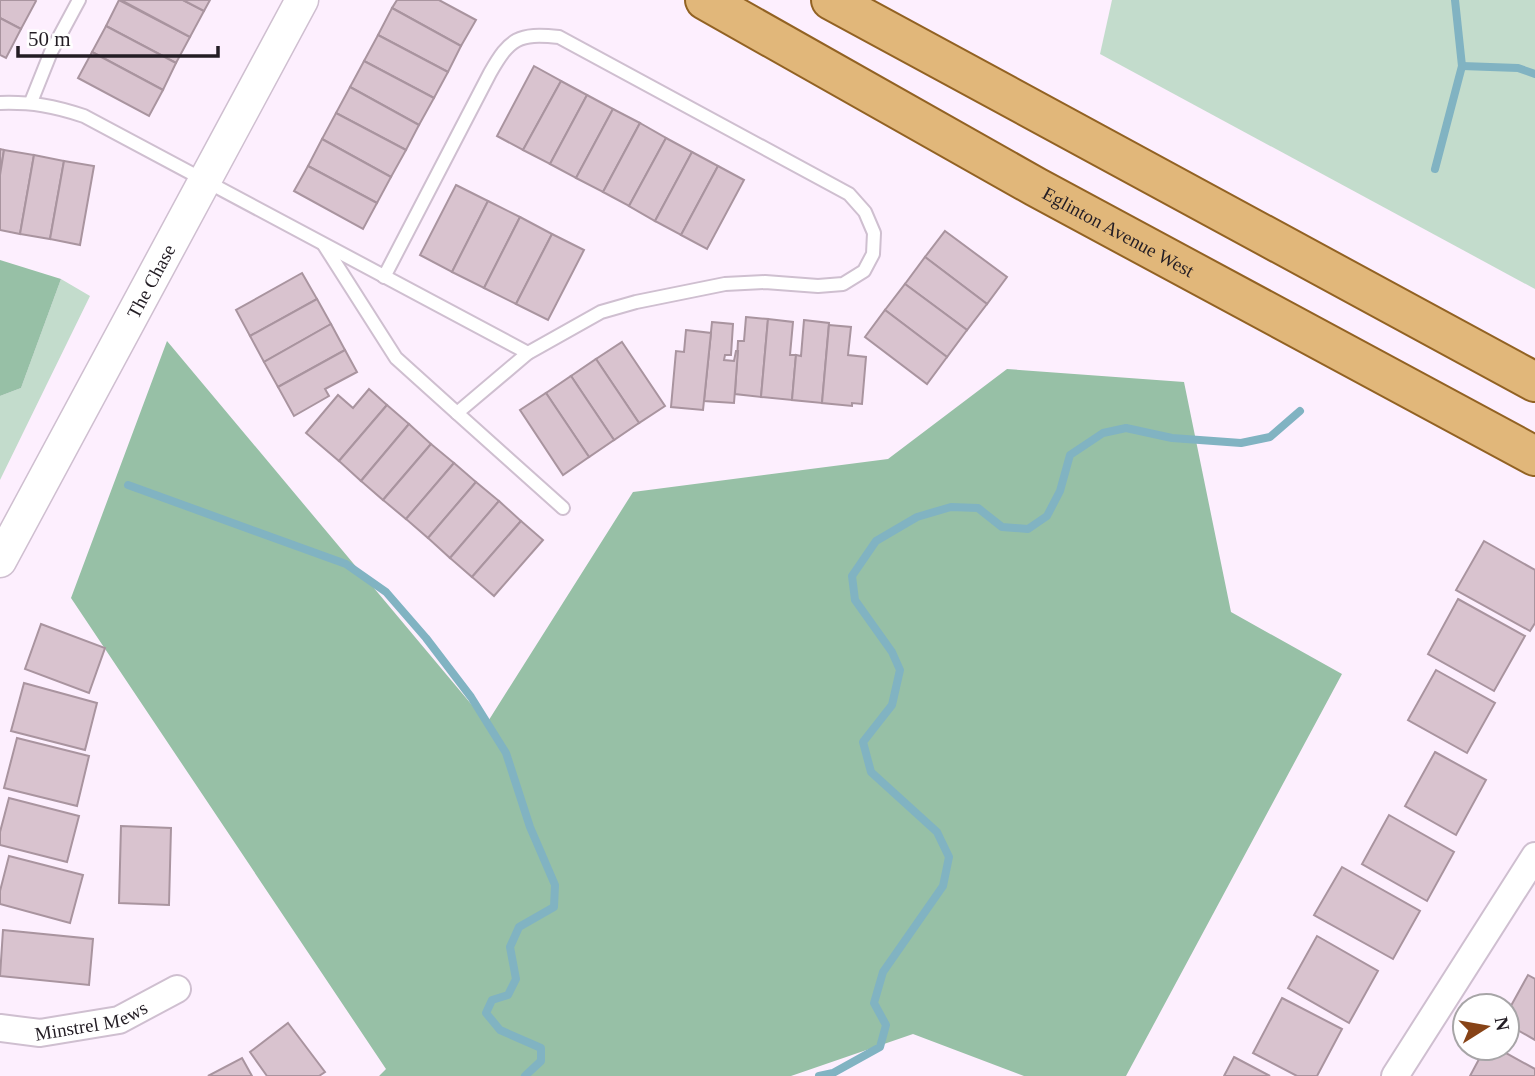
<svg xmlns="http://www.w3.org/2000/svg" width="1535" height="1076" viewBox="0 0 1535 1076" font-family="'Times New Roman',serif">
<rect width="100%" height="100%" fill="#fdeffe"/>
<g fill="#c3dccc">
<polygon points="1112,0 1535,0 1535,289 1100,54"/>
<polygon points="61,279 90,296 0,480 0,396 21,388"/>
</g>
<g fill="#97c0a6">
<polygon points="0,260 61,279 21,388 0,396"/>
<polygon points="167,341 487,723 633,492 888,459 1007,369 1184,382 1231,612 1342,674 1126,1076 1024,1076 913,1034 791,1076 379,1076 386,1069 71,598"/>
</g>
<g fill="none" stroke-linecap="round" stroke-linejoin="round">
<g stroke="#81b3c2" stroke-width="8">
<polyline points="1462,66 1518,68 1535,74"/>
<polyline points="1435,169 1462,66 1455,0"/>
<polyline points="128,485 346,564 386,592 426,638 471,697 506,753 530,827 555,885 554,907 519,927 510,947 516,979 508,995 492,1000 486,1013 500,1030 541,1048 541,1061 525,1076"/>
<polyline points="819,1076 833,1073 880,1047 886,1025 874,1003 883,972 943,886 949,857 937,832 871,772 863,742 892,705 900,670 892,652 855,600 852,576 876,541 917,517 951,507 978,508 1002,527 1028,529 1047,516 1060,491 1070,455 1103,433 1126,428 1172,438 1241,443 1270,437 1300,411"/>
</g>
</g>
<g fill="#d9c3cf" stroke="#a9949f" stroke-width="2">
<polygon points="0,0 35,0 36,1 21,29 0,18"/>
<polygon points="119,0 190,37 176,63 106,26"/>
<polygon points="121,0 183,0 204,11 190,37"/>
<polygon points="183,0 210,0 204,11"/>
<polygon points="397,0 439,0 476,20 461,46 392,8"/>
<polygon points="392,8 461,46 448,72 378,35"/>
<polygon points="0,18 21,29 6,58 0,55"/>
<polygon points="106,26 176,63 163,90 92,52"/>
<polygon points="378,35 448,72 434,98 364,61"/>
<polygon points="92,52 163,90 149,116 78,78"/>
<polygon points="364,61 434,98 419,125 350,87"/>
<polygon points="534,66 561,81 523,150 497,136"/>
<polygon points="561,81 587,95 550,164 523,150"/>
<polygon points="350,87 419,125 406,150 336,113"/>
<polygon points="587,95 613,109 576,178 550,164"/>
<polygon points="613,109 640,123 603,192 576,178"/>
<polygon points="336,113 406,150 391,177 322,139"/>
<polygon points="640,123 666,138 629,206 603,192"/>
<polygon points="666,138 692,152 655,221 629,206"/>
<polygon points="322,139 391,177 377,203 308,166"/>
<polygon points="0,149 4,150 0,175"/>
<polygon points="4,150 34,155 20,234 0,230 0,175"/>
<polygon points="692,152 718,166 681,235 655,221"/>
<polygon points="34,155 64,161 50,239 20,234"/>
<polygon points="64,161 94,166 80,245 50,239"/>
<polygon points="308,166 377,203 363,229 294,191"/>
<polygon points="718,166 744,180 707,249 681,235"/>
<polygon points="456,185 488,201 452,272 420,255"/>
<polygon points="488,201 520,217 484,288 452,272"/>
<polygon points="520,217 552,234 516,304 484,288"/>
<polygon points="945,231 1007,277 987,304 925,257"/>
<polygon points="552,234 584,250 548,320 516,304"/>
<polygon points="925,257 987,304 967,330 905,284"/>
<polygon points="302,273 317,299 250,336 236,310"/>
<polygon points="905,284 967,330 947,357 885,310"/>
<polygon points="317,299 331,324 264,362 250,336"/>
<polygon points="885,310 947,357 927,384 865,337"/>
<polygon points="746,317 768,319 761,397 735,394 738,341 744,341"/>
<polygon points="768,319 793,322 790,355 796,355 792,400 761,397"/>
<polygon points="804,320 829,323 822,403 792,400 796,355 801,356"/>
<polygon points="712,322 733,324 731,355 725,355 724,360 734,361 736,351 738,351 734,403 704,401"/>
<polygon points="331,324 345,350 278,387 264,362"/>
<polygon points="829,325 851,327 848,355 866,357 862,404 852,403 852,406 822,403"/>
<polygon points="686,330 711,333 703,410 671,407 676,351 684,352"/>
<polygon points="622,342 665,406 639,423 596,359"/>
<polygon points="345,350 357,372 325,389 329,396 294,416 278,387"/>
<polygon points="596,359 639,423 614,440 571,376"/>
<polygon points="571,376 614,440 589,457 546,393"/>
<polygon points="369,389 387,405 339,461 306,433 338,395 353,408"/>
<polygon points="546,393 589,457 563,475 520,410"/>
<polygon points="387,405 409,424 361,481 339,461"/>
<polygon points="409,424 431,444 383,500 361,481"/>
<polygon points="431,444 454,463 406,519 383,500"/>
<polygon points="454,463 476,482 428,538 406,519"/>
<polygon points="476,482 499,501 450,558 428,538"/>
<polygon points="499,501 521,521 472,577 450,558"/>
<polygon points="521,521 543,540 494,596 472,577"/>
<polygon points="1484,541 1535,570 1535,623 1530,631 1456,590"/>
<polygon points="1458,599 1525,636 1494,691 1428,654"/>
<polygon points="41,624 105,648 89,693 25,669"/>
<polygon points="1436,670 1495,703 1467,753 1408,720"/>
<polygon points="24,683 97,703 85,750 11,731"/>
<polygon points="17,738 89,756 77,806 4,788"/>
<polygon points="1435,752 1486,780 1456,835 1405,806"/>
<polygon points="9,798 79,816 67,862 0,845 0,832"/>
<polygon points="1389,815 1454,852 1427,901 1362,864"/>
<polygon points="121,826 171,828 169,905 119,903"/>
<polygon points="9,856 83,875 70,923 0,904 0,891"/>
<polygon points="1342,867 1420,911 1393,959 1314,915"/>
<polygon points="3,930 93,939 89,985 0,976"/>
<polygon points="1317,936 1378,971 1349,1023 1288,988"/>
<polygon points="1528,975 1535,979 1535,1040 1507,1024 1507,1013"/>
<polygon points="1282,998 1342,1029 1317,1076 1297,1076 1253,1053"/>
<polygon points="288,1023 325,1072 319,1076 267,1076 250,1052"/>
<polygon points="1485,1048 1497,1048 1535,1069 1535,1076 1470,1076"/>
<polygon points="1234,1057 1270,1076 1224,1076"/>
<polygon points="242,1058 252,1076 208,1076"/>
</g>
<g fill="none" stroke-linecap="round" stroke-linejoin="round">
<defs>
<g id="service">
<polyline points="31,102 51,52 79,0"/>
<path d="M0,103C32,102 54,106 84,116L528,353"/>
<polyline points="324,245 396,358 457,413"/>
<path d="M384,277L490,73C510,38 518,33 559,37L849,194L865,212L874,233L873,254L864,271L843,284L818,286L765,282L725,284L636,302L601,312L528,353L457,413L563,508"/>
</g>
<g id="minor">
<path id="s1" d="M0,1028L40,1033L119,1020L177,989"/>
<polyline points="1395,1076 1535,856"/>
</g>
<g id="tertiary">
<path id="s2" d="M0,561L302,0"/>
</g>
<g id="primary">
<path id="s3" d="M705,0L1036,187L1535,456"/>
<polyline points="831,0 1535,382"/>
</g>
</defs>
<use href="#service" stroke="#cfbfd0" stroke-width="16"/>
<use href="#minor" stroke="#cfbfd0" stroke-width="30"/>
<use href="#tertiary" stroke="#cfbfd0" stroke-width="35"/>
<use href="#primary" stroke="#926223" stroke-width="42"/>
<use href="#service" stroke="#fff" stroke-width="12"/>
<use href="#minor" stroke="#fff" stroke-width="26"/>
<use href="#tertiary" stroke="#fff" stroke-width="32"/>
<use href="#primary" stroke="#e1b77a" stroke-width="38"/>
</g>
<g text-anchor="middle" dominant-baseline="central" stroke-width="5" stroke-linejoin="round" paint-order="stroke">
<g font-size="19" fill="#231d24" stroke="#fff">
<text stroke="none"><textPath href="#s3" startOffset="474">Eglinton Avenue West</textPath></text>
<text stroke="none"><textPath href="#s2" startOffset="318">The Chase</textPath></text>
<text stroke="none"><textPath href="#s1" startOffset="93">Minstrel Mews</textPath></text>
</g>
</g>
<g transform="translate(1486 1027) rotate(79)"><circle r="33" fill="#ffffff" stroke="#a7a5a7" stroke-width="2"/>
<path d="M0-5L12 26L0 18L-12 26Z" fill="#874317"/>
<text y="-10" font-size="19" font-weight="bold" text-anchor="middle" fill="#231d24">N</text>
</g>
<path d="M18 46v10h200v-10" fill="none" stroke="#231d24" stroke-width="3.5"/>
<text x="28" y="46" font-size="21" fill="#231d24" stroke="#ffffff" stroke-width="5" paint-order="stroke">50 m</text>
</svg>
